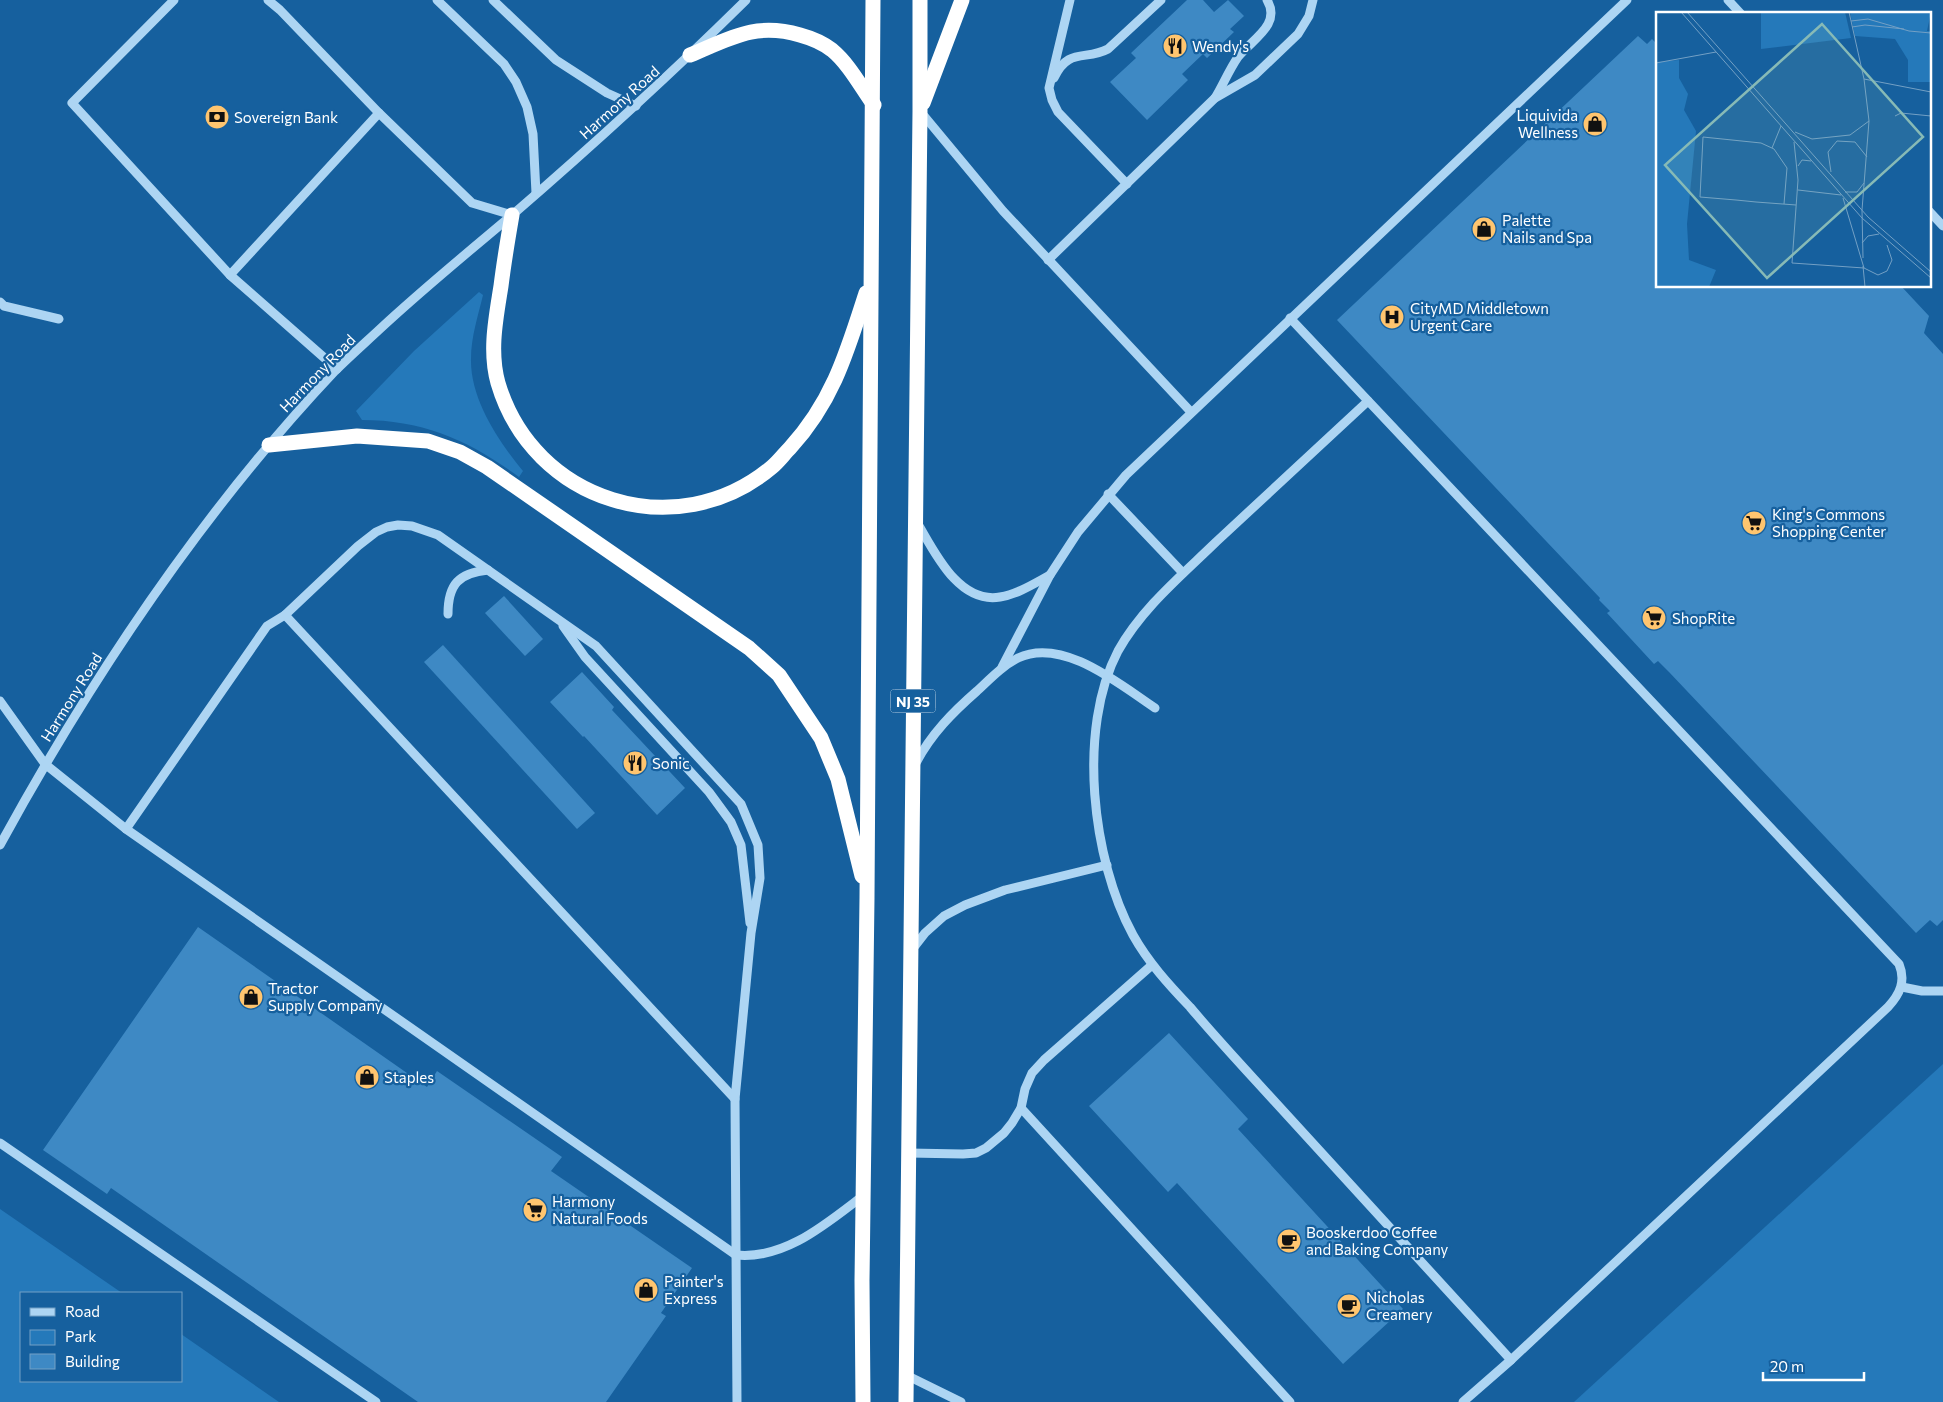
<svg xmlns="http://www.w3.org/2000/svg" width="1943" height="1402" viewBox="0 0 1943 1402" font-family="Commissioner,sans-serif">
<rect width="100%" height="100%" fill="#16609e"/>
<g fill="#2579ba">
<path d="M479,292L483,295C478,316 471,337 471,359C470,399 499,442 523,471L519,477C470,441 424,420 362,420L356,411L414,351Z"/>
<polygon points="1943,1064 1943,1402 1574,1402"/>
<polygon points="0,1209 122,1293 21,1293 21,1381 181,1381 181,1334 279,1402 0,1402"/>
</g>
<g fill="#3e89c4">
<polygon points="1187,0 1203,0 1214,12 1228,0 1244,16 1230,29 1234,32 1207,58 1203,54 1182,74 1188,80 1147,120 1110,82 1136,58 1131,53"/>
<polygon points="1638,36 1647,44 1652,39 1657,44 1657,286 1901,286 1929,316 1924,333 1943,354 1943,920 1937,926 1930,920 1916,933 1669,672 1658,661 1654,664 1607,613 1610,611 1599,600 1600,598 1337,320"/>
<polygon points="504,596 543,639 525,656 485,613"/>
<polygon points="443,645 595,813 577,829 424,662"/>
<polygon points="582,672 614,707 612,710 685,788 657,815 584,736 583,737 550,702"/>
<polygon points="198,927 427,1087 437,1071 562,1157 551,1171 692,1268 661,1313 666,1316 606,1402 418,1402 111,1188 107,1194 43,1150"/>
<polygon points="1169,1033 1248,1119 1238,1129 1403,1309 1343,1364 1177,1183 1168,1192 1089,1106"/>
</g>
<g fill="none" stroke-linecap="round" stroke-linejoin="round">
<g stroke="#add5f3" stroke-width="9">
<polyline points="174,0 72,103 230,275 337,369"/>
<polyline points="268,0 280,10 379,113 472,203 512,215"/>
<polyline points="437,0 504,64 516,82 527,107 533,134 536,193"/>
<polyline points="493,0 556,60 607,93 636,106"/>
<polyline points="1070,0 1049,88 1052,100 1058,112 1127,184"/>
<polyline points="1728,0 1741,14"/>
<path d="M1054,78C1068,47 1086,61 1108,49L1161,0"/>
<path d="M1215,98C1223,85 1229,70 1238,57C1251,40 1282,25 1267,0"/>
<polyline points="920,111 1003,211 1191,412"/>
<polyline points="1929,211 1943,226"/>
<polyline points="1048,260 1215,98 1255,75 1298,34 1309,16 1313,0"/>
<polyline points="230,275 379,113"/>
<polyline points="0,302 4,306 59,319"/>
<path d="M1290,318L1899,964C1906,981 1900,994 1888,1007L1511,1360L1463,1402"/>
<path d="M1368,401C1317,448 1266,495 1216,542C1181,576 1142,608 1118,651C1077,729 1092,860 1133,935C1148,962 1169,985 1190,1007C1211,1032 1233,1056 1255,1080C1340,1174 1426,1267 1511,1360"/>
<polyline points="1108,494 1183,573"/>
<path d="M918,524C935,553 959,604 1000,597C1018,594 1035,583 1050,575"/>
<path d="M448,614C448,584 459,573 488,570"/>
<polyline points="285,615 735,1099"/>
<polyline points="563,626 585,657 709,792 731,822 741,845 750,923"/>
<polyline points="1002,667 1050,575 1078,532 1126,475 1627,0"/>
<path d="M0,701L45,764L126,829L736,1255C785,1260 827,1223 864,1195"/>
<path d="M916,763C931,734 953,712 977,691C990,679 1002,666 1018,658C1063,637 1119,684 1155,708"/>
<polyline points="126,829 267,626 285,615 358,546 376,532 387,527 398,525 412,526 438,535 596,646 741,804 758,845 760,878 751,933 735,1099 737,1402"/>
<path d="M0,845C93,675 202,512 335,371C350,356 366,342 381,328C423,289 467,253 511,216C592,146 670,75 746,0"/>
<polyline points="911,951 925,933 944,916 965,905 1005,890 1107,865"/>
<polyline points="1902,987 1922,991 1943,991"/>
<polyline points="1021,1108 1290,1402"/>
<polyline points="0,1143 376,1402"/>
<polyline points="909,1153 963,1154 976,1153 986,1148 1004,1133 1012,1123 1021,1108 1025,1089 1032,1073 1044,1060 1152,965"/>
<polyline points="906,1375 961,1402"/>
</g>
<g stroke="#fff" stroke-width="15">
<path d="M690,55C731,38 755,22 800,35C811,38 823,43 832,50C849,64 861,87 874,105"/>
<polyline points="923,103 962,0"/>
<path d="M512,215C508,238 504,262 501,286C496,318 489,351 498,383C533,502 677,547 772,467C779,461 784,454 790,448C833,401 847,352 866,293"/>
<polyline points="269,445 357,436 428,441 460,452 487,467 749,648 779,675 821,738 838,779 862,876"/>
<polyline points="863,1402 862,1281 867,898 873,0"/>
<polyline points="906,1402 920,111 920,0"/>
</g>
</g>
<defs>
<symbol id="restaurant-disc" viewBox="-11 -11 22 22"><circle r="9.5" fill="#ffc56f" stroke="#16609e"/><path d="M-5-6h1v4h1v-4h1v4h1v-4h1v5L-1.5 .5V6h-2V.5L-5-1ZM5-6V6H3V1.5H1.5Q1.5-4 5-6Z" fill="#111"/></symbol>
<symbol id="bank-disc" viewBox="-11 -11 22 22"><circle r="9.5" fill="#ffc56f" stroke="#16609e"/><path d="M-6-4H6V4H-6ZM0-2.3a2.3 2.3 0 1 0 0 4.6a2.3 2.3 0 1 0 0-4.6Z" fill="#111"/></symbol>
<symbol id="shop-disc" viewBox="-11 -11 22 22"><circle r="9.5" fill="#ffc56f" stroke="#16609e"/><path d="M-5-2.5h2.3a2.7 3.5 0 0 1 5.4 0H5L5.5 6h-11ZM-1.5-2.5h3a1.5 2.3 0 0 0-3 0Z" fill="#111"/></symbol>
<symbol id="hospital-disc" viewBox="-11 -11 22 22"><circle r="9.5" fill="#ffc56f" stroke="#16609e"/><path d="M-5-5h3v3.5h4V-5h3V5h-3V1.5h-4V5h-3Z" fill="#111"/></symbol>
<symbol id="supermarket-disc" viewBox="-11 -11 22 22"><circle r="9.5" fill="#ffc56f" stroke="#16609e"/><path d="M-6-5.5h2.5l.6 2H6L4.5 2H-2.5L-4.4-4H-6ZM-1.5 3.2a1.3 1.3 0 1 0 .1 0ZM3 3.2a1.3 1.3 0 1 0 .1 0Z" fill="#111"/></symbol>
<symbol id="cafe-disc" viewBox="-11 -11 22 22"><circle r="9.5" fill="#ffc56f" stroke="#16609e"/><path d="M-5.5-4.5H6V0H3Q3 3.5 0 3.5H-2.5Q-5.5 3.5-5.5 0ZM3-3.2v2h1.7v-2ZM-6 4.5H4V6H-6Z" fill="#111"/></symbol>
</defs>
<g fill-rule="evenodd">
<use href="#restaurant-disc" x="1161" y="32" width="28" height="28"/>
<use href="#bank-disc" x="203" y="103" width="28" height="28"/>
<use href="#shop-disc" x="1581" y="110" width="28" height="28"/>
<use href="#shop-disc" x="1470" y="215" width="28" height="28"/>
<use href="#hospital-disc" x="1378" y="303" width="28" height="28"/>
<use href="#supermarket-disc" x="1740" y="509" width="28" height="28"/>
<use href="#supermarket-disc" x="1640" y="604" width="28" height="28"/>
<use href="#restaurant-disc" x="621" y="749" width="28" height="28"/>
<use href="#shop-disc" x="237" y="983" width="28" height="28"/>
<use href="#shop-disc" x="353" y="1063" width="28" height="28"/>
<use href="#supermarket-disc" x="521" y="1196" width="28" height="28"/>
<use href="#cafe-disc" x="1275" y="1227" width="28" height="28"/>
<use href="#shop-disc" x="632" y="1276" width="28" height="28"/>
<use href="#cafe-disc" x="1335" y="1292" width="28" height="28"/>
</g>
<g text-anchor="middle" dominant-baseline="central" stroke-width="4.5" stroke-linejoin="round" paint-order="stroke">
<rect fill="#16609e" stroke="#b9cfe2" stroke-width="1" x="890.5" y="689.5" width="45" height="23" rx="4"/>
<g font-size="14" font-weight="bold" fill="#fff">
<text x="913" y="701">NJ 35</text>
</g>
<g font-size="15" fill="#fff" stroke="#16609e" text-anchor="start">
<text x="1192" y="46">Wendy's</text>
<text x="1578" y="115" text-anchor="end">Liquivida<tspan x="1578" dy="17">Wellness</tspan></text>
<text x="234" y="117">Sovereign Bank</text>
<text x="1502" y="220">Palette<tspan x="1502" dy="17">Nails and Spa</tspan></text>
<text x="1410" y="308">CityMD Middletown<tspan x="1410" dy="17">Urgent Care</tspan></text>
<text x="1772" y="514">King's Commons<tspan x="1772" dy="17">Shopping Center</tspan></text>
<text x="1672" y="618">ShopRite</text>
<text x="652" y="763">Sonic</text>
<text x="268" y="988">Tractor<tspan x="268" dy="17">Supply Company</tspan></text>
<text x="384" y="1077">Staples</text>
<text x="552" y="1201">Harmony<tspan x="552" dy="17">Natural Foods</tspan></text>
<text x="1306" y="1232">Booskerdoo Coffee<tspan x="1306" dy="17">and Baking Company</tspan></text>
<text x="664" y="1281">Painter's<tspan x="664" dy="17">Express</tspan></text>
<text x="1366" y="1297">Nicholas<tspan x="1366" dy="17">Creamery</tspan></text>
</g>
<g font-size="15" fill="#fff" stroke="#16609e">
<text transform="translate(619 102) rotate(-42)">Harmony Road</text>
<text transform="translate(317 373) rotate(-46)">Harmony Road</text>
<text transform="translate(71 697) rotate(-58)">Harmony Road</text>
</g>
</g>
<g transform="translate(1656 12)">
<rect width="275" height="275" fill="#16609e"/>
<path d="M105,0H189L195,26L105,37ZM194,0H275L271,19H275V70H252V48L239,27L199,24ZM23,48V66L32,82L28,98L40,119L31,212L33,248L60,258L53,275H0V50Z" fill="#2579ba"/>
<path fill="none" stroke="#73a0c5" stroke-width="1" d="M25,0L206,206L275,266M31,0L212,205L275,260M193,0L208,67L213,109L206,198L207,246M195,9L212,7L253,19L275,21M196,15L209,13L248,17M0,51L60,40M208,67L275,80M239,104L245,101L275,104M139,120L156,127L194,123L213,109M138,130L142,168L136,251L208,256M116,136L125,114M142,154L146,148L155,149M175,160L172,140L181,129L199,130L211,145M142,178L185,183M189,180H201L208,171M187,186L208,256L222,263L231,259L236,248L231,233M128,192L131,156L118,137L105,131L47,125L44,185L80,188L100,190L140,193M206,231L212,224L223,222M207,254L209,275"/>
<path fill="#87bab6" fill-opacity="0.15" stroke="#87bab6" stroke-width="2.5" d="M166,12L267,125L111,266L9,153Z"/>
<rect width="275" height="275" fill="none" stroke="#fff" stroke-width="2.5"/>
</g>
<rect x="20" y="1292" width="162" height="90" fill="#16609e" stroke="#73a0c5"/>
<rect x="30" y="1308" width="25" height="8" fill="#add5f3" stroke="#73a0c5"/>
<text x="65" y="1317" font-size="15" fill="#ffffff">Road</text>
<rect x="30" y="1330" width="25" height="15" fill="#2579ba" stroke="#73a0c5"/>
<text x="65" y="1342" font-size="15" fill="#ffffff">Park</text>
<rect x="30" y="1354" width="25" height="15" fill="#3e89c4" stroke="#73a0c5"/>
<text x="65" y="1367" font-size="15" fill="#ffffff">Building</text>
<path d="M1763 1372v8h101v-8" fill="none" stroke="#ffffff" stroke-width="2.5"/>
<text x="1770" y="1372" font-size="15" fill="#ffffff" stroke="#16609e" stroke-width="4" paint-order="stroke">20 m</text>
</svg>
